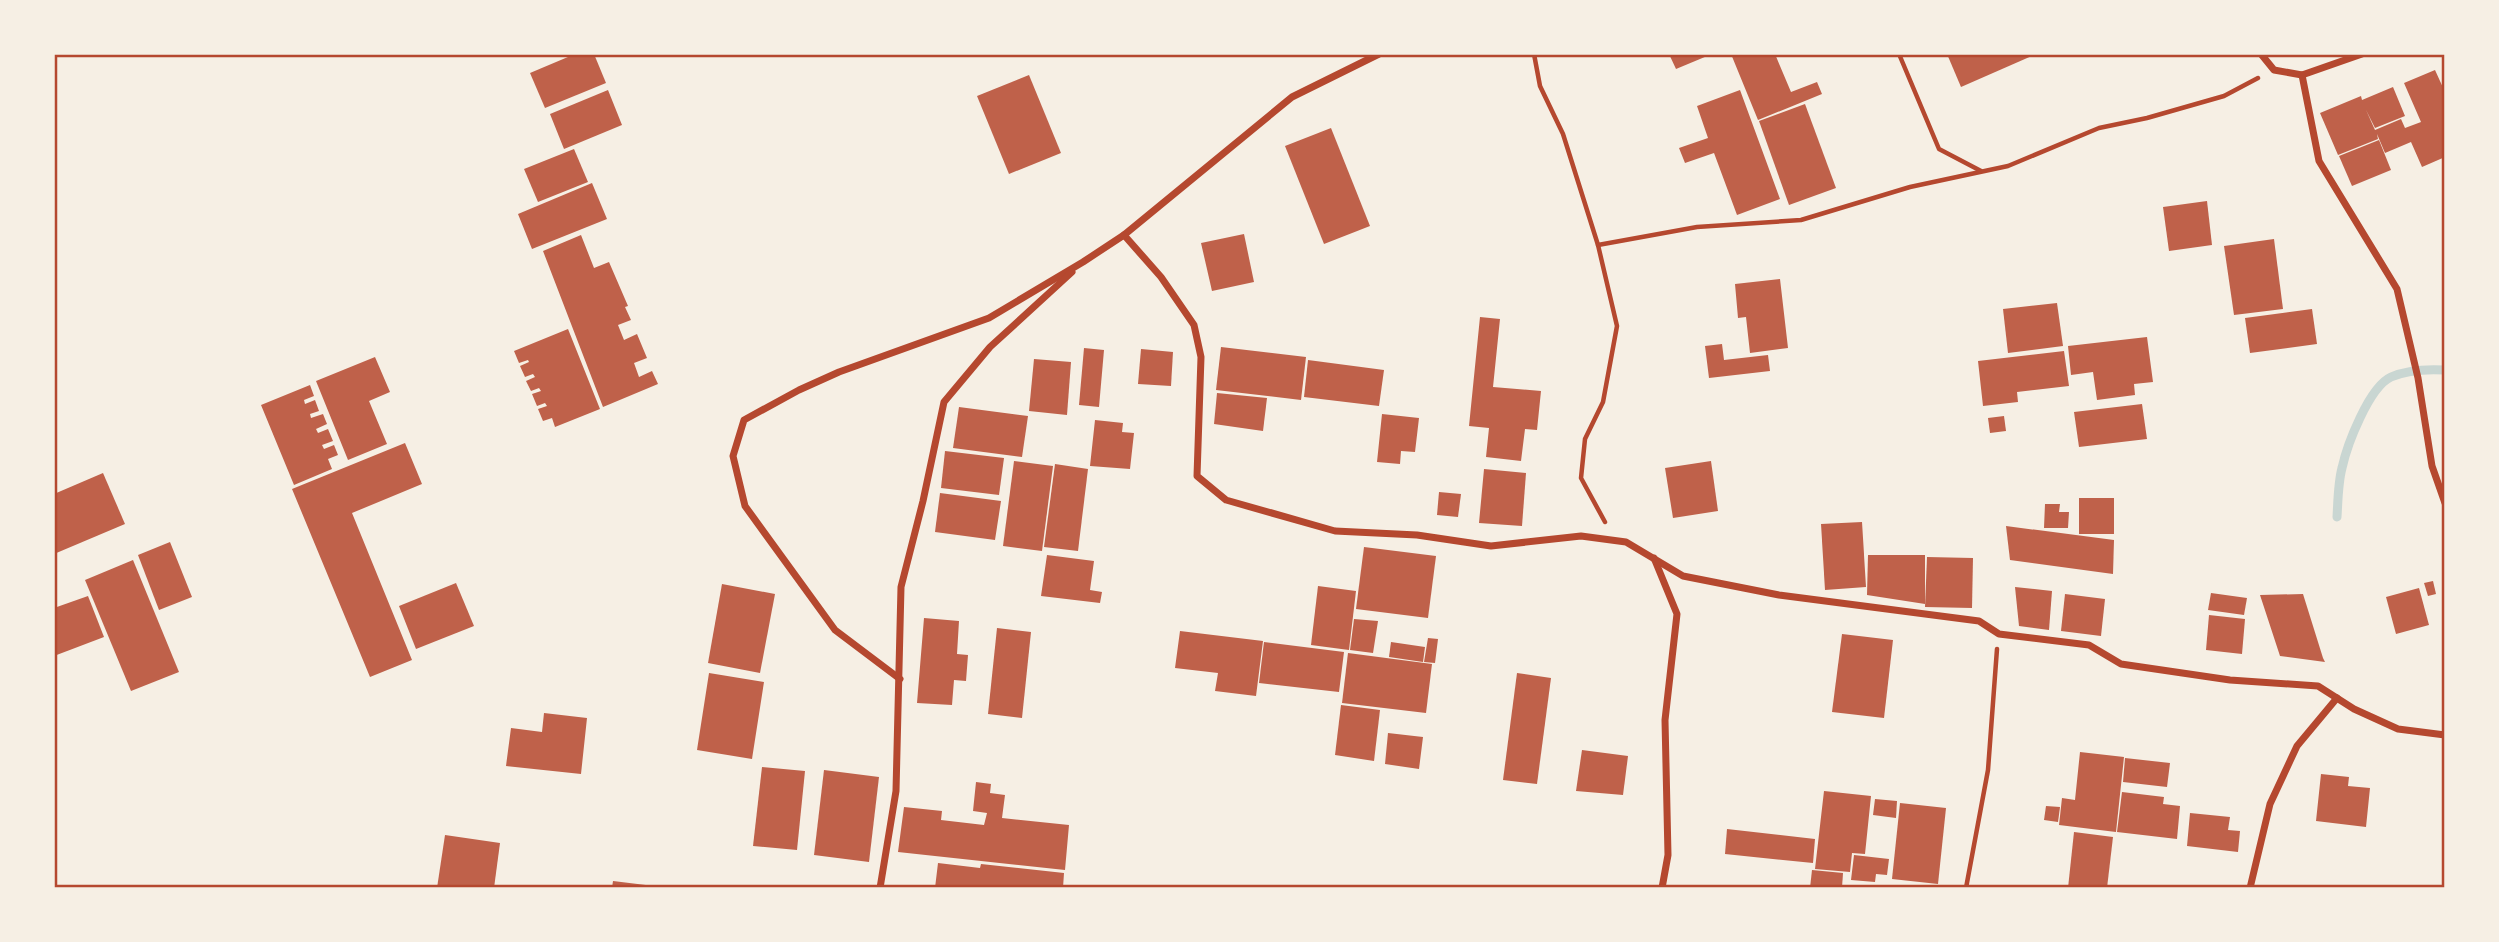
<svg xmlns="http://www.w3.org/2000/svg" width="2499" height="942" viewBox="0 0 2499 942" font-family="'IBM Plex Sans',sans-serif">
<rect width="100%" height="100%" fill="#f6efe4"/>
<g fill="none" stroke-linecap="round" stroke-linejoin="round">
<path stroke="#c9d6d2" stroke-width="9" d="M2337,517C2338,501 2338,483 2342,468C2347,445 2369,387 2391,377C2407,370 2427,369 2445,370"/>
</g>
<g fill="#bf614a">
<polygon points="575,54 594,54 606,83 545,108 530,73"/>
<polygon points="1669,54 1712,54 1676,69"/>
<polygon points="1731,54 1775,54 1791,92 1817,82 1822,94 1758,120"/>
<polygon points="1947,54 2036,54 1961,87"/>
<polygon points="2435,70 2445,92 2445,157 2422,167 2411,142 2385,153 2377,134 2378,139 2338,155 2320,113 2361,96 2362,100 2393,87 2405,116 2375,128 2366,110 2375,130 2401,119 2405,128 2421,122 2404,83"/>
<polygon points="1029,75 1061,153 1009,174 977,96"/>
<polygon points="608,90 622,125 564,149 550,114"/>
<polygon points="1740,90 1780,199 1737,215 1714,153 1685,163 1679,148 1708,138 1697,106"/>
<polygon points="1805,104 1836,188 1789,205 1759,121"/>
<polygon points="1331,128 1370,226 1324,244 1285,146"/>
<polygon points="2379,140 2391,170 2352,186 2339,156"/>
<polygon points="574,149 588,182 538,202 524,169"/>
<polygon points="592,183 607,219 532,249 518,214"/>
<polygon points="2207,201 2212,245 2169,251 2163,207"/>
<polygon points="1244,234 1254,282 1212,291 1201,243"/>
<polygon points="581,235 594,268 609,262 628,306 625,307 631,320 618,325 624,340 637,334 647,358 634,363 639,377 652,371 658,384 603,407 543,251"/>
<polygon points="2274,239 2283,309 2234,315 2224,246"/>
<polygon points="1780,279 1788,348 1750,353 1746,317 1738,318 1735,284"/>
<polygon points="2057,303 2063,346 2008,353 2003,309"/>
<polygon points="2312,309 2317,344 2250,353 2245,318"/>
<polygon points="1480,317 1500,319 1493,387 1541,391 1537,430 1525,429 1521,461 1486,457 1489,428 1469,426"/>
<polygon points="568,329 600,409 555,427 552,418 543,421 538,409 547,406 545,403 537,406 532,394 541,391 539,388 531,391 526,381 535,377 533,374 525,377 520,366 529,362 528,360 519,363 514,351"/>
<polygon points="2147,337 2153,382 2134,384 2135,395 2097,400 2093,372 2071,375 2068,346"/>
<polygon points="1722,344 1724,360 1768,355 1770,371 1709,378 1705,346"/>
<polygon points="1221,347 1306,357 1301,400 1216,390"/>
<polygon points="1084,348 1104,350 1099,407 1079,405"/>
<polygon points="1141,349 1173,352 1171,386 1138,384"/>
<polygon points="2064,351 2069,386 2017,392 2018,402 1983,406 1978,361"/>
<polygon points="375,357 390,392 369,401 387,444 348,460 316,381"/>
<polygon points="1034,359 1071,362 1067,415 1029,411"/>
<polygon points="1308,360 1384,370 1379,406 1304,397"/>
<polygon points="310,385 314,396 304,400 305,404 315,400 319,411 310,414 311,418 323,414 327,424 316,429 318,433 328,429 333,441 322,445 324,449 334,445 338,455 328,459 332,469 294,485 261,405"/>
<polygon points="1217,393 1267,398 1263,431 1214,424"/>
<polygon points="2142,404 2147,439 2079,447 2074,412"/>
<polygon points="959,407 1028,416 1022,457 953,448"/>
<polygon points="1382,414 1419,418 1415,452 1401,451 1400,464 1377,462"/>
<polygon points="2004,416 2006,431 1990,433 1988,418"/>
<polygon points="1095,420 1123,423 1122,432 1134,433 1130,469 1090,466"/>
<polygon points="405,443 422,484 352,513 412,660 370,677 292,489"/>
<polygon points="945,451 1004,458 999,495 941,488"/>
<polygon points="1014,461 1053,466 1042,551 1003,546"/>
<polygon points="1711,461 1718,511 1673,518 1665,468"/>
<polygon points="1055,464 1088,469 1078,551 1044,547"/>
<polygon points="1484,469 1526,473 1522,526 1479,523"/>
<polygon points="103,473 125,524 54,554 54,494"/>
<polygon points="1439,492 1461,494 1458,517 1437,515"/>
<polygon points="940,493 1001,501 995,540 935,532"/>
<rect x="2079" y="498" width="35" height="36"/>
<polygon points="2045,504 2060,504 2059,512 2069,512 2068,528 2044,528"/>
<polygon points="1862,522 1866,587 1825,590 1821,524"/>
<polygon points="2006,526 2114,540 2113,574 2010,560"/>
<polygon points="170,542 192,597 159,610 138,555"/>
<polygon points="1364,547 1436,556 1428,618 1356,609"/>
<polygon points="1047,555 1094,561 1090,590 1102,592 1100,603 1041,596"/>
<polygon points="1868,555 1925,555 1925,604 1867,595"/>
<polygon points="1927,557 1973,558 1972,608 1925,607"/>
<polygon points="133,560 179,672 131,691 85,580"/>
<polygon points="2433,581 2436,594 2428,596 2424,583"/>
<polygon points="456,583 474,626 416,649 399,606"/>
<polygon points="722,584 775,594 760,673 708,663"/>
<polygon points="1318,586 1356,591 1349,650 1311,645"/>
<polygon points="2015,587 2052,591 2049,630 2019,626"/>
<polygon points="2419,588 2429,625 2396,634 2386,597"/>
<polygon points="2211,593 2247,598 2244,615 2208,610"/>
<polygon points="2065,594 2105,599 2101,636 2061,631"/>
<polygon points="2303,594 2323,658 2325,662 2280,656 2260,595"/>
<polygon points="88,596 104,637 54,656 54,608"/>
<polygon points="2209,615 2245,619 2242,654 2206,650"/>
<polygon points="924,618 959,621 957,654 968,655 966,681 954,680 952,705 917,703"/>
<polygon points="1354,619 1378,621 1373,653 1350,650"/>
<polygon points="997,628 1031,632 1022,718 988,714"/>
<polygon points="1180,631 1263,641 1256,696 1215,691 1218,673 1175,668"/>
<polygon points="1842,634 1893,640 1884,718 1832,712"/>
<polygon points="1428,638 1438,639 1435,663 1424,662"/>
<polygon points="1264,642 1344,652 1339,692 1259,683"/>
<polygon points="1391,642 1425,647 1423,662 1389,657"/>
<polygon points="1348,653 1432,664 1426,713 1342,703"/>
<polygon points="709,673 764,682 752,759 697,750"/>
<polygon points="1517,673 1551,678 1537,784 1503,780"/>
<polygon points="1341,705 1380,710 1374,761 1335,755"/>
<polygon points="544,713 587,718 581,774 506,766 511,728 542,732"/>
<polygon points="1388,733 1423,737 1419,769 1385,764"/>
<polygon points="1582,750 1628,756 1623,795 1576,791"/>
<polygon points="2080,752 2124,757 2116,832 2059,825 2062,798 2075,800"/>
<polygon points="2125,758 2170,763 2167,787 2123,782"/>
<polygon points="762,767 805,771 797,850 753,846"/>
<polygon points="824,770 879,777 869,862 814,855"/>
<polygon points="2321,774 2349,777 2348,786 2370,788 2366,827 2316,821"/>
<polygon points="976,782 991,784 990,793 1005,795 1002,818 1069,825 1065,870 898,852 904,807 942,811 941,820 984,825 987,813 973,811"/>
<polygon points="1824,791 1871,796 1865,854 1852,853 1850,872 1815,869"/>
<polygon points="2122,792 2164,797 2163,804 2180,806 2177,839 2117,832"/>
<polygon points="1875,799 1897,801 1896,818 1873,815"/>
<polygon points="1900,803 1946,808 1938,884 1892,879"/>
<polygon points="2046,806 2060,807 2058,822 2044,820"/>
<polygon points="2190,813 2230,817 2228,830 2240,831 2238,852 2187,846"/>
<polygon points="1727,829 1815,839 1813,863 1725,854"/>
<polygon points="2074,832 2113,837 2107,888 2068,888"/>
<polygon points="445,835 500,843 494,888 437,888"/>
<polygon points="1854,855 1889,859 1887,875 1876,874 1875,882 1851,880"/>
<polygon points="938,863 980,868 981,864 1064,873 1063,888 935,888"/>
<polygon points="1812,870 1843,873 1842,888 1810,888"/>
<polygon points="613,881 654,886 654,888 612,888"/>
</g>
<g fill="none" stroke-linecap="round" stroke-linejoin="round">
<g stroke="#b5482f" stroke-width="4.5">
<polyline points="1534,54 1540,86 1563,134 1598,245 1617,326 1603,402 1585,439 1581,478 1605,522"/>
<polyline points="1899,54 1939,149 1981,171"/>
<polyline points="1598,245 1697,227 1801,220 1910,187 2008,166 2099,128 2147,118 2224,96 2258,78"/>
<polyline points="1966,888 1988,770 1997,649"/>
</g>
<g stroke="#b5482f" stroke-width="7">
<polyline points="2261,54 2274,70 2302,75 2362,54"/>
<polyline points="2302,75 2319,161 2397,289 2418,378 2432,466 2445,503"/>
<polyline points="1124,235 1161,277 1194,325 1201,357 1197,476 1226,500 1335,531 1417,535 1491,546 1581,536 1626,542 1683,576 1779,595 1979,621 1999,634 2089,645 2121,664 2230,680 2318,686 2354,709 2398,729 2445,735"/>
<polyline points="1654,558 1677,614 1665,720 1668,855 1662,888"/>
<polyline points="900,679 835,630 745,506 733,456 744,420 799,390 839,372 989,318 1083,262 1124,235 1292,97 1379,54"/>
<polyline points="880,888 896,791 901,587 923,501 944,402 990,347 1072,272"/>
<polyline points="2250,888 2270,804 2297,746 2337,698"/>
</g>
</g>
<rect width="2499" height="942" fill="none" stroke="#f6efe4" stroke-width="112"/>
<rect x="56" y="56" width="2387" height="830" fill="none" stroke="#b5482f" stroke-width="2.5"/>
</svg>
